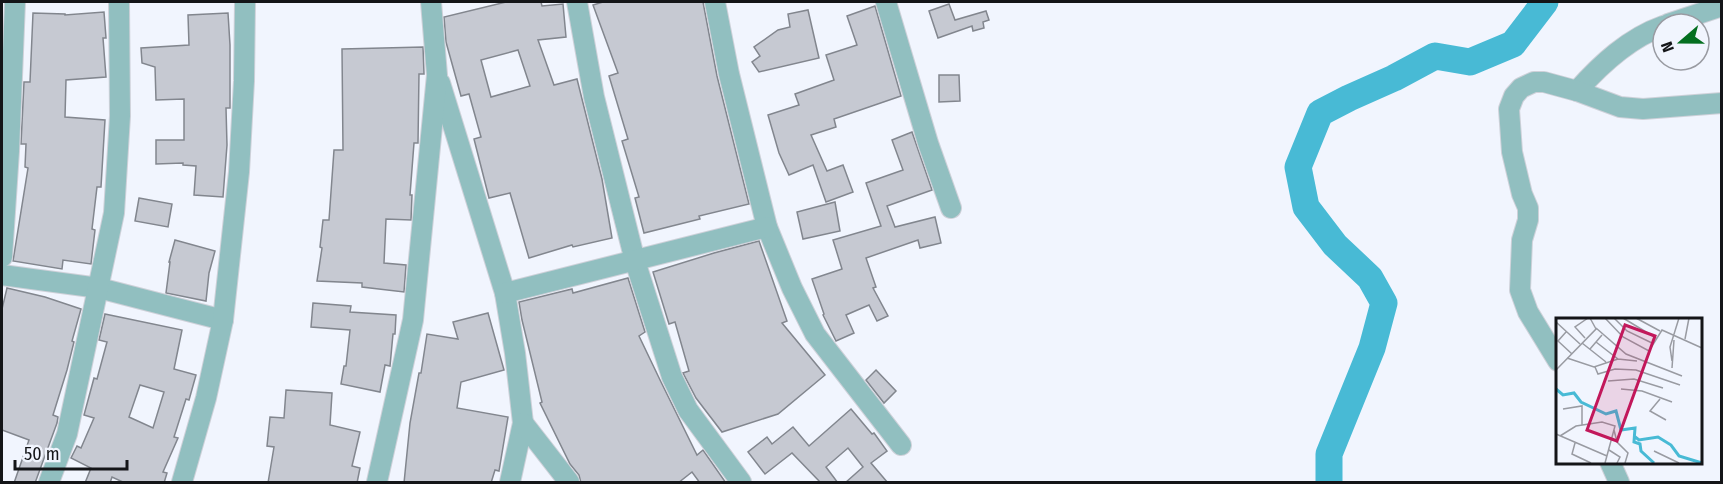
<svg xmlns="http://www.w3.org/2000/svg" width="1723" height="484" viewBox="0 0 1723 484" font-family="'Fira Sans Condensed',sans-serif">
<rect width="100%" height="100%" fill="#f1f5fe"/>
<g fill="none" stroke-linecap="round" stroke-linejoin="round">
<polyline stroke="#48bad5" stroke-width="27" points="1329,482 1329,454 1372,348 1384,303 1370,278 1335,245 1306,207 1298,167 1320,113 1349,98 1394,78 1435,56 1470,62 1513,44 1545,2"/>
</g>
<g fill="#c6c9d2" stroke="#82868e" stroke-width="1.5" fill-rule="evenodd">
<path d="M506,2H541L542,6L563,4L566,37L538,40L554,85L577,79L602,179L612,238L573,247L572,245L529,258L510,193L489,198L474,139L481,137L469,94L461,96L446,42L444,17ZM518,50L530,86L491,97L481,60Z"/>
<polygon points="603,2 703,2 717,76 749,204 699,216 700,219 644,233 635,198 639,197 622,141 628,139 609,76 618,73 593,5"/>
<polygon points="949,4 955,20 986,11 989,20 983,22 984,28 973,31 972,26 938,38 929,11"/>
<polygon points="875,6 901,96 834,119 836,127 811,135 827,171 843,165 853,192 826,202 813,165 789,175 779,153 768,115 799,105 795,94 834,80 826,55 857,45 847,16"/>
<polygon points="808,10 819,58 759,72 752,62 760,56 754,47 778,30 790,27 788,14"/>
<polygon points="104,12 106,38 103,38 106,77 66,80 65,117 105,120 101,187 97,187 92,229 95,230 91,264 63,260 62,269 13,261 28,168 25,167 26,144 21,144 24,82 30,82 33,13 65,14 65,15"/>
<polygon points="228,13 230,45 230,108 226,108 227,145 223,197 194,195 196,166 183,165 183,163 156,164 156,140 184,140 184,99 156,100 155,67 142,63 141,48 189,45 188,15"/>
<polygon points="423,47 424,74 419,74 418,143 414,143 410,195 412,195 411,220 386,219 384,263 406,265 404,292 362,287 362,283 317,281 322,248 320,247 323,220 329,220 334,150 343,150 342,49"/>
<polygon points="939,75 959,75 960,101 939,102"/>
<polygon points="912,132 932,190 887,206 895,227 935,217 941,243 920,248 918,240 866,258 876,287 873,288 888,316 877,321 869,305 846,315 854,333 836,341 823,315 824,314 812,279 842,269 833,240 881,226 866,183 903,170 892,140"/>
<polygon points="139,198 172,204 168,227 135,221"/>
<polygon points="835,202 840,231 803,239 797,212"/>
<polygon points="175,240 215,251 209,273 206,301 166,293 170,262 169,262"/>
<polygon points="759,241 787,321 782,323 825,375 778,414 722,432 696,398 683,373 689,371 675,322 669,324 653,272 714,253"/>
<polygon points="628,278 645,332 639,336 661,382 697,455 703,450 726,483 700,483 692,472 678,483 581,483 579,475 570,464 540,403 542,402 522,320 519,302 572,289 573,293"/>
<polygon points="7,288 45,297 81,309 72,341 74,342 67,370 53,415 58,417 57,423 35,483 14,483 29,440 2,430 2,309"/>
<polygon points="313,303 351,306 350,312 396,315 395,334 393,334 390,366 385,365 380,392 341,384 344,366 346,366 350,330 311,327"/>
<polygon points="488,313 504,370 461,382 457,408 508,417 499,471 495,470 491,483 404,483 410,423 419,373 421,373 427,334 458,339 453,322"/>
<path d="M105,314L182,330L174,369L196,375L189,400L186,399L174,437L178,438L163,472L167,473L164,483H125L112,477L110,483H85L91,468L71,458L77,446L81,448L94,418L84,415L94,378L97,379L107,342L99,340ZM140,385L164,392L153,428L129,417Z"/>
<polygon points="876,370 896,391 884,403 866,380"/>
<polygon points="286,390 332,393 330,425 360,432 352,466 360,468 357,483 268,483 274,447 267,446 270,417 284,418"/>
<polygon points="851,409 872,434 874,433 887,451 871,463 888,483 845,483 863,467 848,448 826,467 838,483 821,483 792,453 765,474 748,452 767,437 772,444 793,427 809,446"/>
</g>
<g fill="none" stroke-linecap="round" stroke-linejoin="round">
<defs>
<g id="minor">
<polyline points="577,2 594,97 635,261 672,377 688,410 741,482"/>
<polyline points="715,2 729,74 767,227 792,288 815,334 901,445"/>
<polyline points="886,2 928,143 951,208"/>
<polyline points="1668,24 1722,6"/>
<polyline points="440,83 505,293 515,353 523,423 510,482"/>
<path d="M1577,91C1601,64 1629,38 1663,26"/>
<polyline points="2,257 9,151 15,2"/>
<polyline points="2,275 99,288 223,320"/>
<polyline points="505,293 767,227"/>
<polyline points="1558,361 1528,312 1520,290 1522,240 1528,220 1528,208 1522,194 1512,152 1509,109 1514,96 1521,88 1534,82 1544,82 1577,91 1620,107 1643,109 1722,103"/>
<polyline points="523,423 569,482"/>
<polyline points="1610,462 1619,482"/>
<polyline points="49,482 67,434 114,213 120,116 119,2"/>
<polyline points="182,482 206,398 223,320 239,172 244,81 245,2"/>
<polyline points="377,482 413,320 437,75 431,2"/>
</g>
</defs>
<use href="#minor" stroke="#ced1d9" stroke-width="22"/>
<use href="#minor" stroke="#91bfc0" stroke-width="20"/>
</g>
<g transform="translate(1556 318)">
<rect width="146" height="146" fill="#f1f5fe"/>
<path fill="none" stroke="#48bad5" stroke-width="3" d="M0,71L7,77L18,75L25,84L50,96L60,93L65,112L79,110L78,124L84,126L85,133L98,145M78,118L83,122L102,119L115,127L123,138L146,145"/>
<path fill="none" stroke="#999ba2" stroke-width="1.5" d="M49,0L67,19L93,33L106,12L146,30M58,0L71,13L98,26M67,0L100,20M80,0L104,13M0,4L24,26M40,10L70,36L126,58M10,14L2,23L16,36M29,20L19,9L32,0M129,21L133,0M40,24L62,41L81,43M26,25L50,44M34,31L46,17M11,40L38,49L62,41M116,43L114,29L123,0M39,49L42,56L59,51L80,52L124,67M116,50L118,22M0,52L40,11L34,0M52,63L78,61L107,70M65,71L86,73L116,84M104,81L94,93L110,102M7,91L26,88V107M58,112L61,124L72,135L69,145M0,116L51,138M4,118L20,108L46,104L59,108L49,145M19,125L16,136L35,145M53,132L64,139L61,145M98,133L123,145"/>
<path fill="#c2185b" fill-opacity="0.15" stroke="#c2185b" stroke-width="3" d="M69,7L99,18L61,123L31,112Z"/>
<rect width="146" height="146" fill="none" stroke="#141518" stroke-width="3"/>
</g>
<rect width="1723" height="484" fill="none" stroke="#141518" stroke-width="6"/>
<g transform="translate(1681 42) rotate(250)"><circle r="28" fill="#f1f5fe" stroke="#999ba2" stroke-width="1.5"/>
<path d="M0-4.5L10 22L0 15L-10 22Z" fill="#046f20"/>
<text y="-9" font-size="16" font-weight="bold" text-anchor="middle" fill="#141518">N</text>
</g>
<path d="M15 460v9h112v-9" fill="none" stroke="#141518" stroke-width="3"/>
<text x="24" y="460" font-size="18" fill="#141518" stroke="#f1f5fe" stroke-width="4.5" paint-order="stroke">50 m</text>
</svg>
